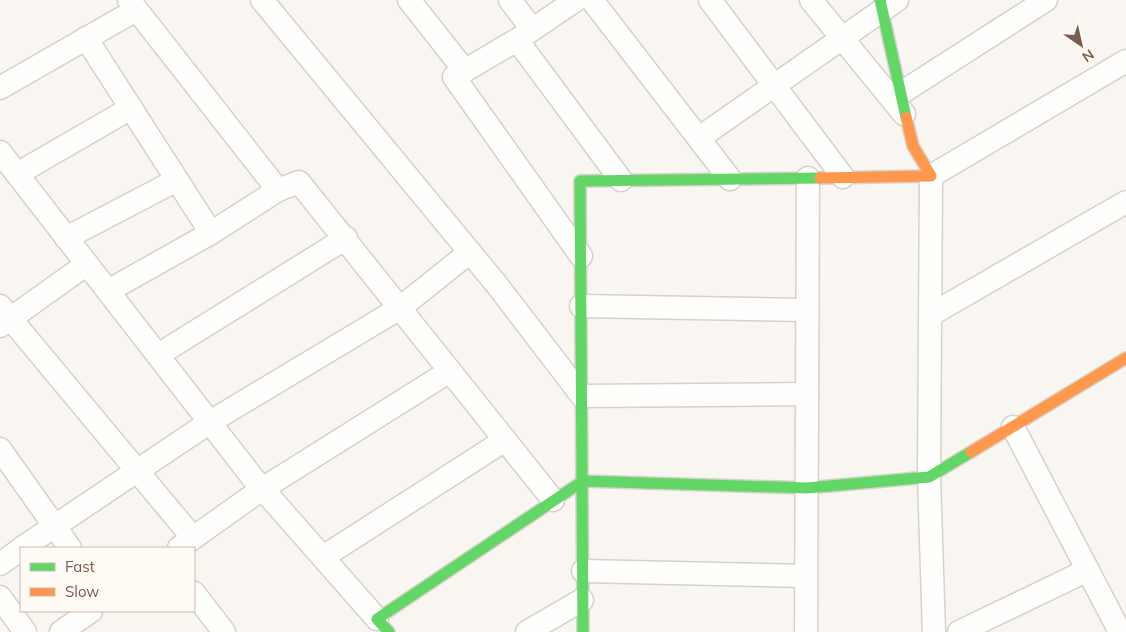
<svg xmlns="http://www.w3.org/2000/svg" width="1126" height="632" viewBox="0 0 1126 632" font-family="Mulish,sans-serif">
<rect width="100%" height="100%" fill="#f9f5f0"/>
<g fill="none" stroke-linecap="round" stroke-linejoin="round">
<defs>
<g id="street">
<polyline points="129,0 278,190 299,182 553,500"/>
<polyline points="262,0 497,285 582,396 807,394"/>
<polyline points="409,0 465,71"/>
<polyline points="510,0 532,29"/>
<polyline points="576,0 517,40 621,180"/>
<polyline points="592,0 730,179"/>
<polyline points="710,0 843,177"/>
<polyline points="811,0 904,114"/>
<polyline points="86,38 211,233"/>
<polyline points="517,40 454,77 581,256"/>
<polyline points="0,88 136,10"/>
<polyline points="901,93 1046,0"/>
<polyline points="699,138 897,0"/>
<polyline points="0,152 253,478 377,619"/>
<polyline points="17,174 131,108"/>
<polyline points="66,238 177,180"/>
<polyline points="108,291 211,233 278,190"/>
<polyline points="0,306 193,538"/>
<polyline points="581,306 807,310"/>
<polyline points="932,314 1126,202"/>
<polyline points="0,326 87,264"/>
<polyline points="158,355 346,238"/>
<polyline points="1013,427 1120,632"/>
<polyline points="0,449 70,548"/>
<polyline points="22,548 210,422 400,308 470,252"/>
<polyline points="179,548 262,489 450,371"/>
<polyline points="323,557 505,440"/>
<polyline points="0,564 21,549"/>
<polyline points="583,571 806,576"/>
<polyline points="194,593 224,632"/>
<polyline points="0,597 25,632"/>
<polyline points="61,632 91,611"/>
<polyline points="527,632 582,600"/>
<polyline points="806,632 808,178"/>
<polyline points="934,632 929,477 931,176 1126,61"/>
<polyline points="959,632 1088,570"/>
</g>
<g id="fast">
<polyline points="880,0 906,117"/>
<polyline points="389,632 377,619 583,481 807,488 929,477 971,452"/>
<polyline points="583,632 580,181 820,178"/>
</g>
<g id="slow">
<polyline points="820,178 931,176 913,146 906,117"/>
<polyline points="971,452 1126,358"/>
</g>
</defs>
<use href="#street" stroke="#d7d1cb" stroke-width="25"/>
<use href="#fast" stroke="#d9d2cb" stroke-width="14"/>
<use href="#slow" stroke="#d9d2cb" stroke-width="14"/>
<use href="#street" stroke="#fefefd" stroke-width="22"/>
<use href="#fast" stroke="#63d668" stroke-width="11"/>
<use href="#slow" stroke="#ff974d" stroke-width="11"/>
</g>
<rect x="20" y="547" width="175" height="65" fill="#fffaf3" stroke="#cabbb1"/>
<rect x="30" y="563" width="25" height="8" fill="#63d668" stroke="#cabbb1"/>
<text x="65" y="572" font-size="15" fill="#7a5c4d">Fast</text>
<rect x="30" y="588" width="25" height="8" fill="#ff974d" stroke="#cabbb1"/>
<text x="65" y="597" font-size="15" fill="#7a5c4d">Slow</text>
<g transform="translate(1081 45) rotate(146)" stroke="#fffaf3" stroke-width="4" paint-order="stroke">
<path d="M0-4L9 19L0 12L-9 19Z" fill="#7a5c4d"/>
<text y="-8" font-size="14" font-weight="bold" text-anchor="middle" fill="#7a5c4d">N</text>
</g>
</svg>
